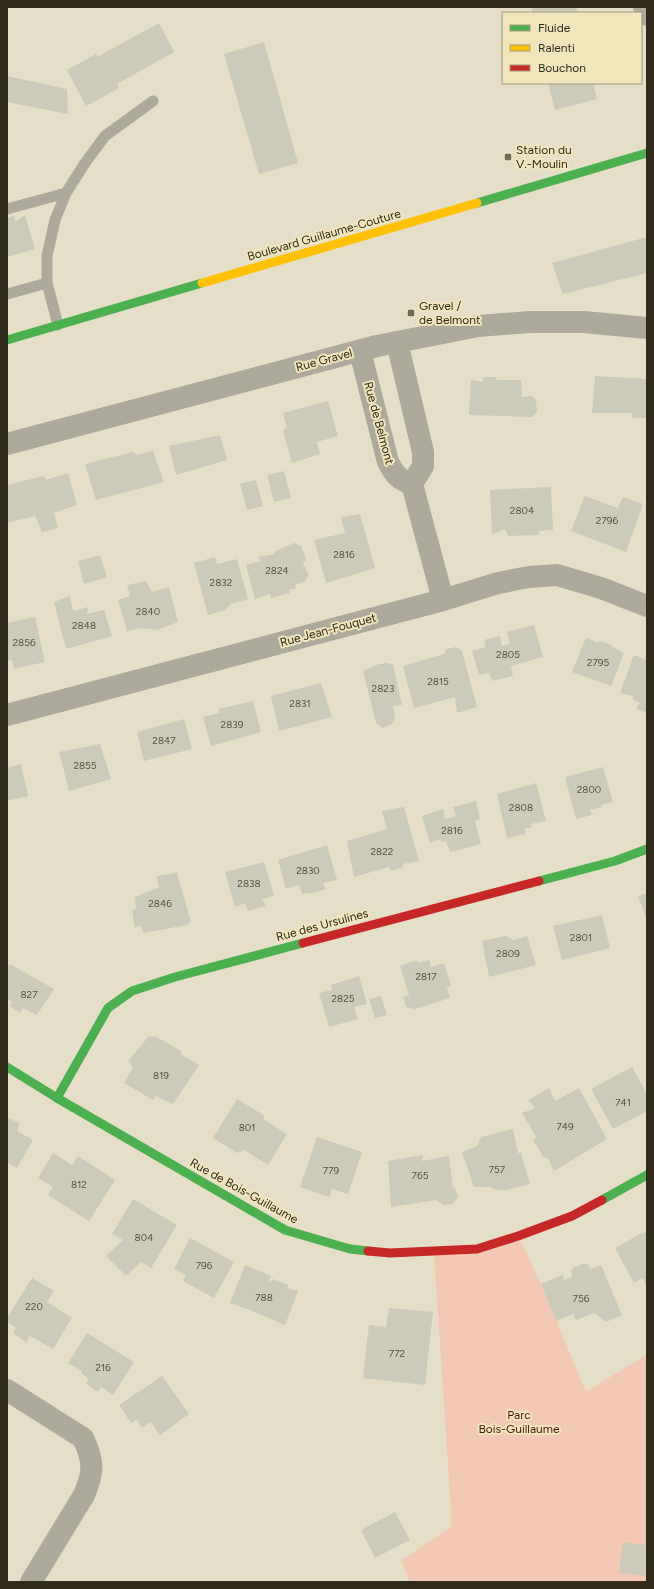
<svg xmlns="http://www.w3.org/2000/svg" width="654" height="1589" viewBox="0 0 654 1589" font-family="Figtree,sans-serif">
<rect width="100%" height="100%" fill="#e5dfc8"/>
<polygon fill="#f3c8b4" points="518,1236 541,1284 586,1392 647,1354 647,1582 410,1582 401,1560 452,1526 434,1252"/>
<g fill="#cccbb9">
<polygon points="531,7 576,7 578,13 533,13"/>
<polygon points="159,23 174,52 117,84 119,88 86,106 67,70 96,54 97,57"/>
<polygon points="264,42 298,163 259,174 224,54"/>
<polygon points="7,76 67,89 68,114 7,102"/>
<polygon points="548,83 593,83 597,99 555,110"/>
<polygon points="25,215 35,249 7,257 7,218 14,216 16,221"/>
<polygon points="647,237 647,273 563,294 552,263"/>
<polygon points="595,376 647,379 647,418 632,418 632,413 592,413"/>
<polygon points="483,377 496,377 497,380 521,380 522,397 532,396 536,400 537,412 532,417 469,415 471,380 483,382"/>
<polygon points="328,401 338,436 317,442 320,454 292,463 283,430 287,428 283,413"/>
<polygon points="220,435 227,460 176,475 169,446"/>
<polygon points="153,451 164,482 96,500 85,464 133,452 136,455"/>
<polygon points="284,471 291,498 274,502 267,475"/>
<polygon points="68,473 77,505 54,513 58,528 42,532 35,516 7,523 7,485 44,476 46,480"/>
<polygon points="256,480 263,506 247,510 240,484"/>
<polygon points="551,487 553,530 539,531 539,535 508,536 505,529 492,534 490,490"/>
<polygon points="585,496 618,508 623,497 643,504 626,552 571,531"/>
<polygon points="360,514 375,568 326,583 314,540 345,533 341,517"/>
<polygon points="294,543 301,546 306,559 303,563 309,575 304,582 295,585 297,588 289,590 290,593 271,598 270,594 255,599 246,565 261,561 258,557 274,554 276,551"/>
<polygon points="100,555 107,577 84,584 78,561"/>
<polygon points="215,557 217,564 237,559 248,599 231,604 225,610 208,615 194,563"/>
<polygon points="146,581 152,592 169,587 178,622 157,630 141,628 127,631 118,600 130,596 127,585"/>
<polygon points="70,596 73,611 88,607 87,614 104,610 112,636 66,649 54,602"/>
<polygon points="35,617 45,662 14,669 12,660 7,661 7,623"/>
<polygon points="534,625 543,657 511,666 513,676 492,681 489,673 479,675 472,651 486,647 484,640 500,636 502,646 510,644 507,632"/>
<polygon points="586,638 599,643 599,641 612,645 612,647 624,653 611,686 572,672"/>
<polygon points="456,647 462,651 477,707 457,713 455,697 414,708 403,666 444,654 447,649"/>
<polygon points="634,655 647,660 647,713 636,709 640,703 633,700 633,696 620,693"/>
<polygon points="387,663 393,665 402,705 393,706 395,718 392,724 383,728 376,723 363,671 379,664"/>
<polygon points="321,683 332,717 279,731 271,696"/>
<polygon points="253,701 261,732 211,746 203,717 219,713 219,709"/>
<polygon points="184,719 192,749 144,761 137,732"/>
<polygon points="100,744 111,779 69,791 59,752"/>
<polygon points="21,764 28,796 7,801 7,768"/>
<polygon points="603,767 613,802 601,805 602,807 590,810 592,815 576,819 565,777"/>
<polygon points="536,783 546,821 531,824 532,827 524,829 526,834 507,838 497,794"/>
<polygon points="476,801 480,819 475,821 481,844 450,852 446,841 441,842 440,839 430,843 422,816 443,809 445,819 456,816 453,807"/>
<polygon points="404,807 419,861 403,864 403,867 391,871 389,867 354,877 347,841 387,829 382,811"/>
<polygon points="327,845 337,880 323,883 326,889 308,894 308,893 302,894 299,885 286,889 278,860"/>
<polygon points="264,862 274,895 262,900 266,906 248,911 245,903 235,907 225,872"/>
<polygon points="177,873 191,922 187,925 144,933 140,925 135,928 132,910 136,909 135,897 159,887 156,876"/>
<polygon points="647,893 647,920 638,896"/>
<polygon points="602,915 610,948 562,960 553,926"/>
<polygon points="506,936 513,940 527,936 536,965 489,977 482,941"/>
<polygon points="417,960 418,963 429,960 431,967 444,963 451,986 447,987 450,998 415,1009 406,1007 403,997 409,995 400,966"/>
<polygon points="10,964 54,989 37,1015 23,1008 20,1013 10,1006 12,1002 7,999 7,969"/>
<polygon points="359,976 367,1004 354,1007 358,1019 329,1027 319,993 332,990 331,985"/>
<polygon points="381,996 387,1015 375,1018 369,999"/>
<polygon points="149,1036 153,1037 155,1036 181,1051 182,1055 199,1065 173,1104 156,1096 153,1100 124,1083 133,1067 128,1061"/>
<polygon points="632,1067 647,1094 647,1111 613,1129 591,1089"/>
<polygon points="549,1088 555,1101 579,1088 607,1139 554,1171 548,1158 544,1158 533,1140 537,1138 522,1113 535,1108 528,1100"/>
<polygon points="237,1099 265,1116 263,1119 287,1134 268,1165 244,1150 237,1153 213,1138"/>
<polygon points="7,1118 20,1123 17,1131 33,1140 17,1168 7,1162"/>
<polygon points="513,1129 518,1153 521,1153 530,1184 507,1190 496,1190 489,1187 474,1187 462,1152 477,1146 481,1137"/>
<polygon points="317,1137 362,1152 348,1194 332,1189 329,1197 300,1187"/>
<polygon points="53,1153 72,1165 78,1156 115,1180 89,1221 48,1195 53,1187 38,1178"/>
<polygon points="423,1155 422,1161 449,1156 453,1188 456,1189 458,1197 452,1204 443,1205 436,1200 391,1207 388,1161"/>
<polygon points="133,1199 177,1225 151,1268 141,1262 126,1276 106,1256 123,1240 112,1234"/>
<polygon points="647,1232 647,1286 642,1278 634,1283 615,1248 642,1233"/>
<polygon points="190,1238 234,1262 214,1298 183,1281 186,1275 174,1269"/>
<polygon points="583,1264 588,1264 590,1269 601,1265 622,1315 606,1322 594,1313 576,1320 573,1314 556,1321 541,1284 563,1275 564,1280 572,1277 571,1272 573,1268"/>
<polygon points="245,1265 271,1276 269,1281 271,1281 273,1279 289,1285 287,1288 298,1291 285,1325 250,1310 230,1303"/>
<polygon points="32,1278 54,1291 47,1302 72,1318 53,1349 30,1336 26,1342 13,1333 16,1328 7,1322 7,1318"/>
<polygon points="389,1308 433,1312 425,1385 363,1378 369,1325 386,1327"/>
<polygon points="87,1333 134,1362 113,1395 101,1387 98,1392 86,1384 89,1379 81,1373 82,1371 68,1363"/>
<polygon points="162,1376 189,1414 160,1435 151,1422 142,1428 137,1420 131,1423 119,1405"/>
<polygon points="395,1512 410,1540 375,1558 361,1530"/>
<polygon points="623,1542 647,1545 647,1576 619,1573"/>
</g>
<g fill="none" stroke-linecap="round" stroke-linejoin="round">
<g stroke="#ada99b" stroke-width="11">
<polyline points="7,209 66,193"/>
<polyline points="7,294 47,283"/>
<polyline points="58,325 47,283 47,256 55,220 66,193 85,163 105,136 153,101"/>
</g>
<g stroke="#ada99b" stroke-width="22">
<polyline points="644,7 647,15"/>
<polyline points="397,342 423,452 423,466 412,484"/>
<path d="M360,351L388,462C395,475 398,479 412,484"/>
<polyline points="7,444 377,346 478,326 530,322 584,322 647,328"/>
<polyline points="412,484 443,600"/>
<polyline points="7,715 443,600 498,583 529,577 557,575 601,588 647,606"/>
<path d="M7,1390L83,1438C94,1461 94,1472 84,1495L31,1582"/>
</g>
<g stroke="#4caf50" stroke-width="9">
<polyline points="477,203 647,153"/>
<polyline points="7,340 202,283"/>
<polyline points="539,881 615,861 647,849"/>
<polyline points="7,1067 57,1098 285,1230 350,1249 368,1251"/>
<polyline points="57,1098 108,1008 132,991 175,977 303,943"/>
<polyline points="602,1200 647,1175"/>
</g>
<polyline stroke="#ffc107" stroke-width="9" points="202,283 477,203"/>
<g stroke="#c62828" stroke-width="9">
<polyline points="303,943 539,881"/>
<polyline points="368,1251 390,1253 477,1249 518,1236 572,1216 602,1200"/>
</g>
</g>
<g fill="#6f6957" stroke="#f1e5bc" stroke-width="1.5">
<rect x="504" y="153" width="8" height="8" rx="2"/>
<rect x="407" y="309" width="8" height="8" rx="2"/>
</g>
<g text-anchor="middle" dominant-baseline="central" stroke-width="4" stroke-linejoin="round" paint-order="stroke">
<g font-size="10" fill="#565242">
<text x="522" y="510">2804</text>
<text x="607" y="520">2796</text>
<text x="344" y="554">2816</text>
<text x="277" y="570">2824</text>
<text x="221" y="582">2832</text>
<text x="148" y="611">2840</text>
<text x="84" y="625">2848</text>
<text x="24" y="642">2856</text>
<text x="508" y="654">2805</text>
<text x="598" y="662">2795</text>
<text x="438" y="681">2815</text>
<text x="383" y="688">2823</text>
<text x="300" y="703">2831</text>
<text x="232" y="724">2839</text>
<text x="164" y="740">2847</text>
<text x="85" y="765">2855</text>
<text x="589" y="789">2800</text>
<text x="521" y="807">2808</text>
<text x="452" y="830">2816</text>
<text x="382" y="851">2822</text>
<text x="308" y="870">2830</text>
<text x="249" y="883">2838</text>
<text x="160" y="903">2846</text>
<text x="581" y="937">2801</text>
<text x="508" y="953">2809</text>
<text x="426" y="976">2817</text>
<text x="29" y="994">827</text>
<text x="343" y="998">2825</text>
<text x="161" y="1075">819</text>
<text x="623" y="1102">741</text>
<text x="565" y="1126">749</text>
<text x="247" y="1127">801</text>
<text x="497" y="1169">757</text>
<text x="331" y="1170">779</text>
<text x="420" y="1175">765</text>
<text x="79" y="1184">812</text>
<text x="144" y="1237">804</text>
<text x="204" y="1265">796</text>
<text x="264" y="1297">788</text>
<text x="581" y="1298">756</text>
<text x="34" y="1306">220</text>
<text x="397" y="1353">772</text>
<text x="103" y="1367">216</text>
</g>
<g font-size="12" fill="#2f2a1a" stroke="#f1e5bc" text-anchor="start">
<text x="516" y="150">Station du<tspan x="516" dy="14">V.-Moulin</tspan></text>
<text x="419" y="306">Gravel /<tspan x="419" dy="14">de Belmont</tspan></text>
</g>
<g font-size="12" fill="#2f2a1a" stroke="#f1e5bc">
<text transform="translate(324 235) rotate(-16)">Boulevard Guillaume-Couture</text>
<text transform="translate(324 360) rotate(-15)">Rue Gravel</text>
<text transform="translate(379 423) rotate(75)">Rue de Belmont</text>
<text transform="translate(328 630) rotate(-15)">Rue Jean-Fouquet</text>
<text transform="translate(322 925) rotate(-15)">Rue des Ursulines</text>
<text transform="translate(244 1191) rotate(29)">Rue de Bois-Guillaume</text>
</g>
<g font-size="12" fill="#4a1509" stroke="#f1e5bc">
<text x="519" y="1415">Parc<tspan x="519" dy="14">Bois-Guillaume</tspan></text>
</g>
</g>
<rect width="654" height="1589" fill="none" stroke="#2f2a1a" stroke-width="16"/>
<rect x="502" y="12" width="140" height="72" fill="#f1e5bc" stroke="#a39a7b"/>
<rect x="510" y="25" width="20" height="6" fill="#4caf50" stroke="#a39a7b"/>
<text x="538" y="32" font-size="12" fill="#2f2a1a">Fluide</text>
<rect x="510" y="45" width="20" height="6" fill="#ffc107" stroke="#a39a7b"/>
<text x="538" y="52" font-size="12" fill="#2f2a1a">Ralenti</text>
<rect x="510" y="65" width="20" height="6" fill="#c62828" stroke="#a39a7b"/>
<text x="538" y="72" font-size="12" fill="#2f2a1a">Bouchon</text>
</svg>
